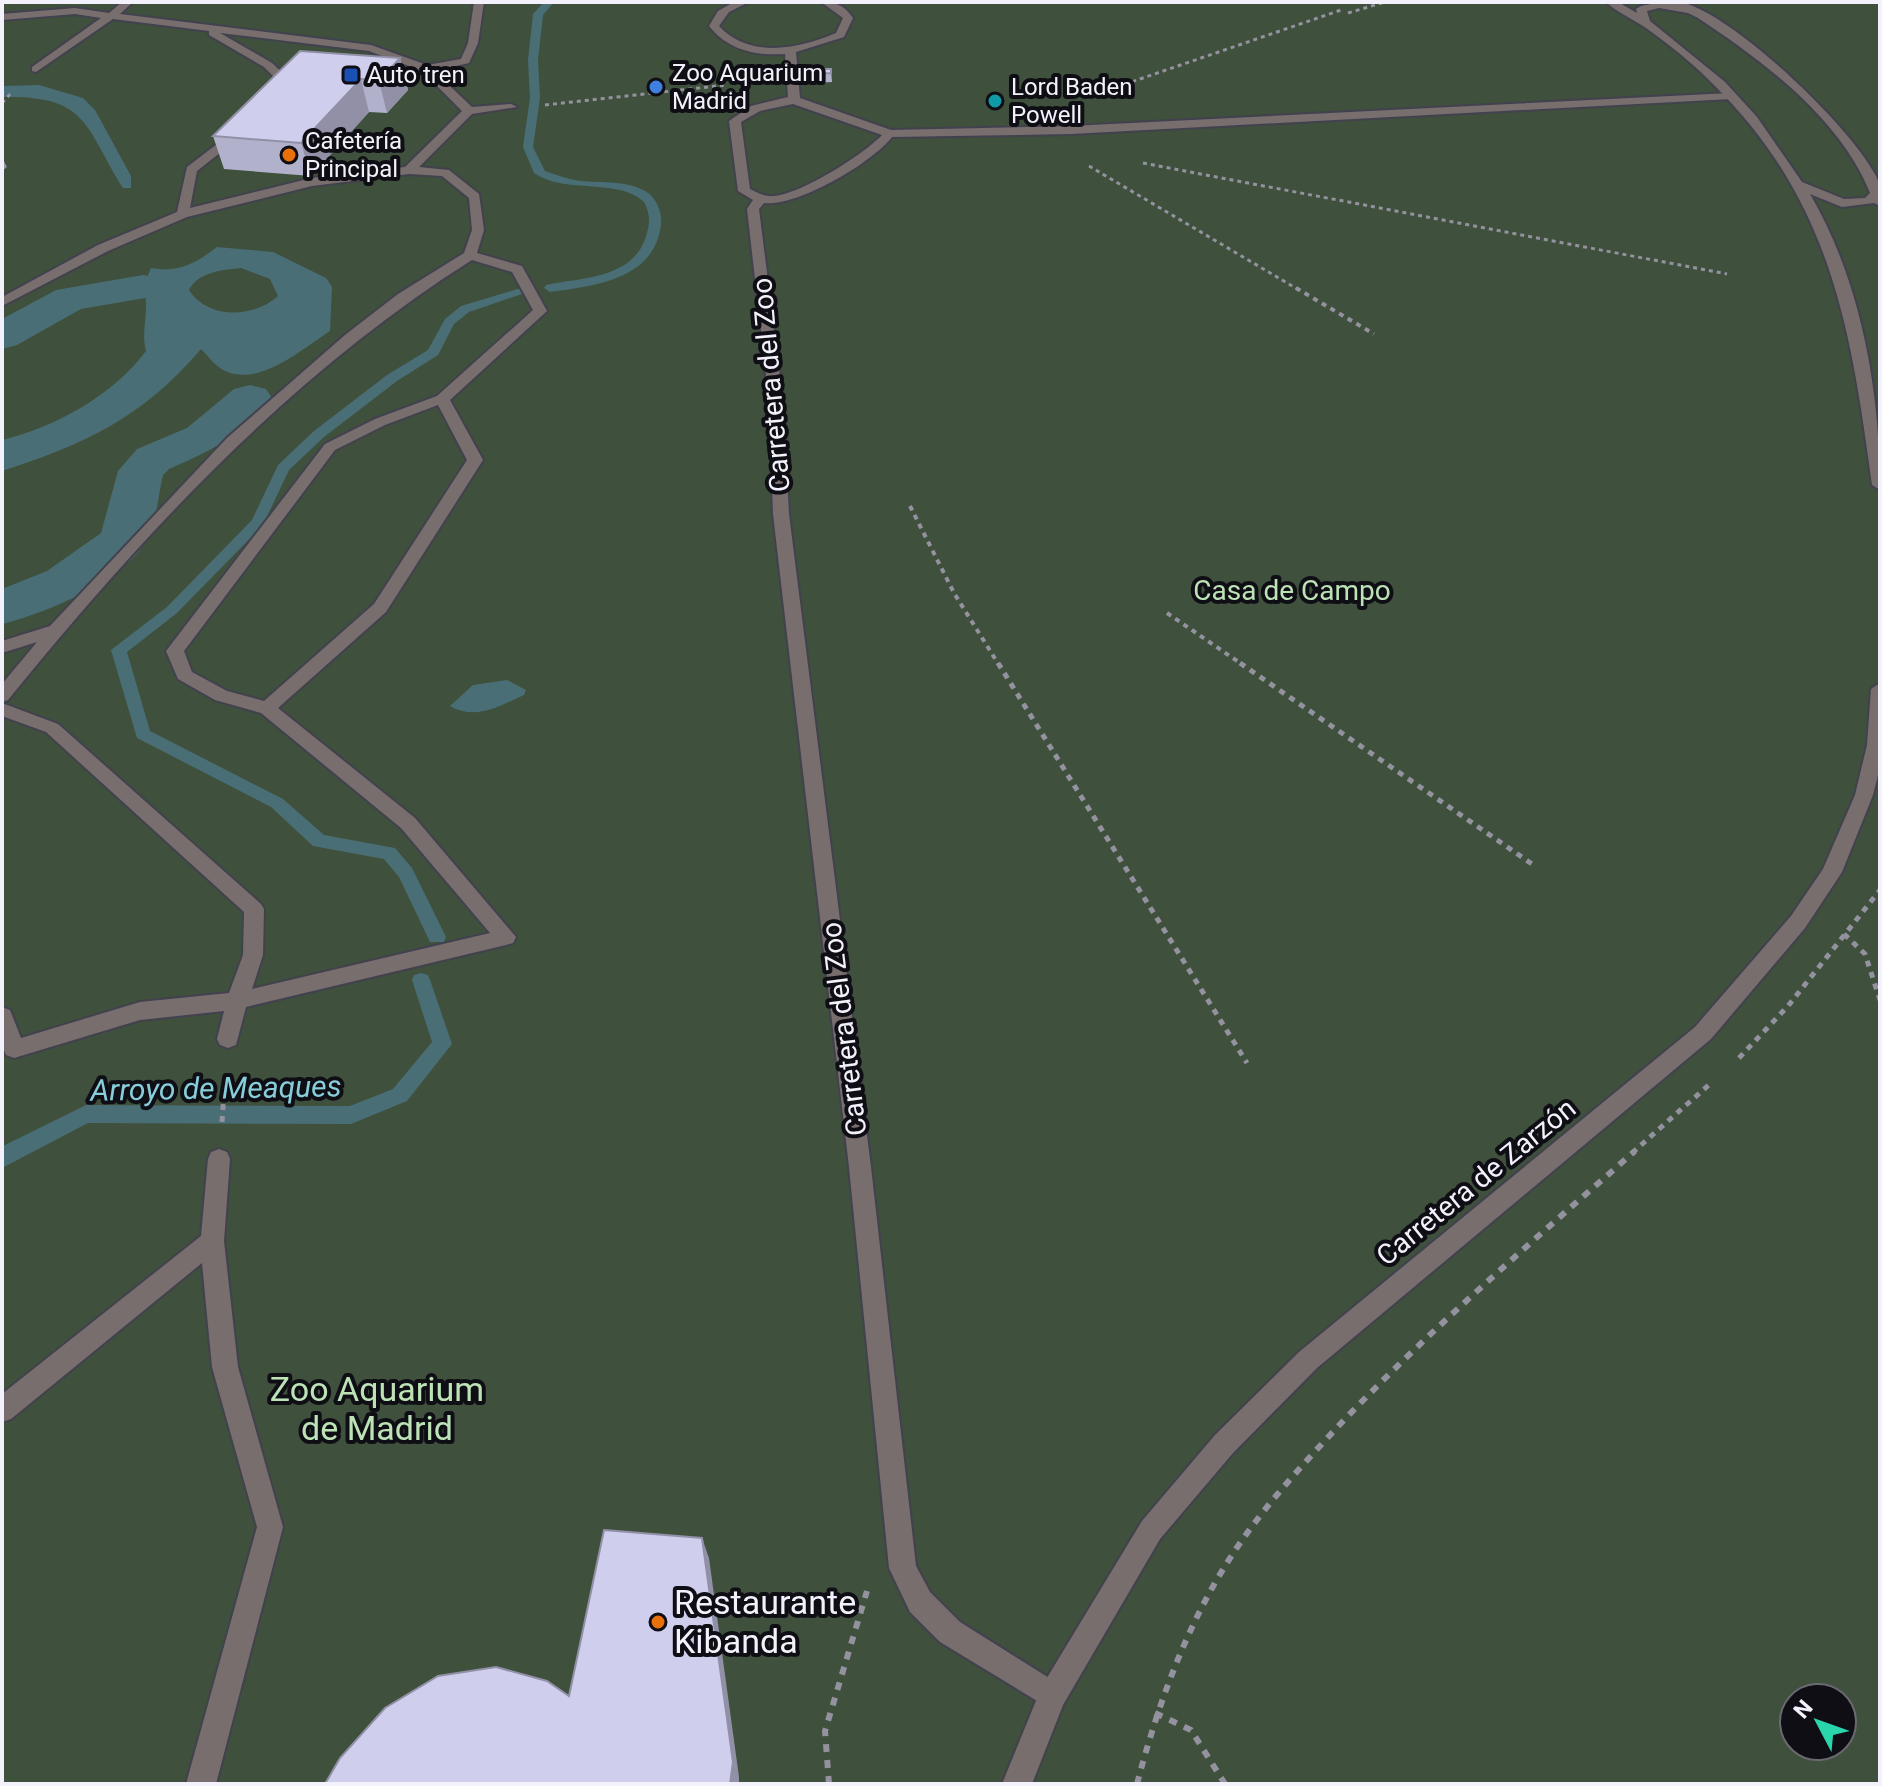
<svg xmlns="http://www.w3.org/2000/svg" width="1882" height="1786" viewBox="0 0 1882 1786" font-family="Roboto,sans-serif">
<rect width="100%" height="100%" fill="#252432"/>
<path fill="#3f503d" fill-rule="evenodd" d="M2,2H1880V1784H2ZM1794,1698H1842V1746H1794Z"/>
<g fill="#4a6e75" fill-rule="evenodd">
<path d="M39,85L83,98L95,110L131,176V188H123C84,125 88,95 2,97V86Z"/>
<path d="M217,247L273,252L326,278L332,287L330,331C302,349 260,387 225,371C215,366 209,357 201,349C143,417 86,444 2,471V440C56,427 113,395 146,351C140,329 151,309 143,287L151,268C178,273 195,264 217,247ZM241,268L270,279L278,296C254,318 208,320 189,290C198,272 222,270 241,268Z"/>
<path d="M507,680L526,690L524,695C500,706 476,721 450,706L473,685Z"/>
</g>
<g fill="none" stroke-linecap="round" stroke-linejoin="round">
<g fill="#4a6e75" fill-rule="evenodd">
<path d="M544,2H554L543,15L538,60L540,98L533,147L545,171C556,175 568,179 580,181C602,183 627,180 647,192C657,199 662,213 661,224C655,280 594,286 550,292L544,288L546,285C584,277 635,279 647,233C650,222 650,213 644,202C618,177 566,195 534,173L523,147L530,98L528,60L533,14Z"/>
<polygon points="521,288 531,291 469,312 454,324 438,355 397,381 324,437 289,470 263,525 177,613 127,652 150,731 283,799 324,835 395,848 412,868 446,937 444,942 430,942 399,877 384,859 313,846 271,807 137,738 111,650 167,607 252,520 278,465 314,431 387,375 428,350 445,319 461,306"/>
<polygon points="421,973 428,975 430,980 452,1044 407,1101 351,1124 88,1123 2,1168 2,1147 5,1145 86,1105 350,1106 393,1089 432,1042 412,980 414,975"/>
</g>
<g fill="#4a6e75" fill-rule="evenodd">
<polygon points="143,275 157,278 163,287 157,296 81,309 17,345 2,349 2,319 56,290"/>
<path d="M250,385L266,389L272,398C247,434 208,452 169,469L163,475C158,495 157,523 146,541C122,582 46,613 2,624V589L47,571L101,533L118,471L137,449L187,428L234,389Z"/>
</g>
<defs>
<path id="lane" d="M734,2H749L729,12L719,26C749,59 799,49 836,33L843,18L821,2C836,2 844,5 853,18L844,37L796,52L800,98L891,130L1071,126L1731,93L1737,96L1731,99L1071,134L892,137C872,163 797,207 764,203L759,209L783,401L789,514L871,1167L916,1566L930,1592L960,1622L1062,1686L1066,1696L1062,1706L1052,1710L940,1642L910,1612L889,1568L849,1167L773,514L769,401L747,209L753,200L738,191L729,121L751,106L788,97L785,54C755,56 728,50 709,26L718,11ZM793,104L882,135C863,155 801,194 774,196C765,197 758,193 750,189L741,122L760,111Z"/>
<g id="street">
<path d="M122,2H133L120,14L371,45L427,65L461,59L468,43L474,2H484L478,43L469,63L434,71L472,107L511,104L517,107L472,114L419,167L449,170L479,194L484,230L477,253L522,266L547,311L450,400L483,460L386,612L278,708L415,818L516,937L513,943L506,945L246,1007L236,1045L228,1048L220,1045L217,1039L224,1011L140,1020L14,1058L6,1055L2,1046V1007L10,1010L21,1038L140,1002L229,993L243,955L244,912L46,732L2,716V703L58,724L261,904L264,909L263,955L252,989L490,933L401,828L261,713L215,700L178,679L166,651L325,444L375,419L437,396L533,310L512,272L472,260C291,374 142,535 8,700L2,702V684L37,642L2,653V641L50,626L227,438L345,335L398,294L464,253L472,230L469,198L442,176L409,174L312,186L187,217L108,251L2,306V297L98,245L177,212L187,167L234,131L244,134L197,171L190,208L312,178L405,167L462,111L422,71L369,51L220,33L272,63L290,80L286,92L280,95L274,92L280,83L264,67L209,35V31L113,19L36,72L32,71V67L101,18L75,14L2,20V14L75,8L109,13ZM438,405L467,460L374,604L264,701L227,691L192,672L184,651L335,450L385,425Z"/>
<path d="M1606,2H1618L1637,13L1636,9L1641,6C1654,3 1677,0 1685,3C1739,20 1850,126 1876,176C1881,186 1880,195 1880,206L1874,203L1842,207L1810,194C1861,281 1880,390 1880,490L1872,485C1851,330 1832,203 1716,87C1695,65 1671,46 1646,28C1633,19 1618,13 1606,2ZM1659,8L1688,13L1698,18C1763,61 1840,118 1870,193L1865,198L1844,199L1802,182L1757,117L1725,82L1650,21L1647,11Z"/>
<polygon points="1880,683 1880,767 1873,795 1842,872 1805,928 1711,1039 1317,1368 1233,1453 1160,1539 1063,1705 1032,1784 1002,1784 1042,1686 1142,1521 1215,1435 1299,1352 1695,1027 1791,916 1823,869 1855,795 1867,745 1871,689"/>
<polygon points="219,1149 227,1152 230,1159 224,1241 238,1367 283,1527 216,1784 186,1784 257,1527 212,1367 202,1263 11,1419 2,1422 2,1394 201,1236 208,1159 211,1152"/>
</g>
</defs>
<use href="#lane" stroke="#42414e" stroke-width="4"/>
<use href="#street" stroke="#42414e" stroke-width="4"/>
<g stroke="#93929e" stroke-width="3" stroke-dasharray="4 4" stroke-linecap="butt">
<polyline points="1348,13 1385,2"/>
<polyline points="1102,92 1341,10"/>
<polyline points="2,103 12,92"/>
<polyline points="545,105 726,85"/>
<polyline points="1143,163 1727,274"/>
<polyline points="1089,166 1299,290"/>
</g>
<g stroke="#93929e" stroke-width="4" stroke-dasharray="5 5" stroke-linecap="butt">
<polyline points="1296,288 1374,334"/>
<polyline points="910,506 954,593 999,665"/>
<polyline points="1167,613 1243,665"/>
</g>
<g stroke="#93929e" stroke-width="5" stroke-dasharray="6 6" stroke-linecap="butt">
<polyline points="998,663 1247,1063"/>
<polyline points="1240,663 1532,864"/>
<polyline points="1844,934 1865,954 1880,1000"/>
<polyline points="1739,1058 1788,1006 1880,890"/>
<polyline points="222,1122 225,1076"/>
<polyline points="1632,1153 1711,1083"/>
</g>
<g stroke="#93929e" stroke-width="6" stroke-dasharray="8 8" stroke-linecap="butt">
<polyline points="1155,1713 1191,1730 1225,1784"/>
<polyline points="829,1784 825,1731 867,1591"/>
<path d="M1137,1784C1158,1704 1187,1624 1232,1555C1264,1506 1305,1462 1345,1419C1436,1324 1536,1238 1635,1151"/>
</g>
<use href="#lane" fill="#786e6e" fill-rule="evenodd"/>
<use href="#street" fill="#786e6e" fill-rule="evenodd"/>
</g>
<g fill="#b2b1cc">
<polygon points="400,58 408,90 387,113 369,112 311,176 224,169 213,136"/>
<polygon points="813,69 831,69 832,82 813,83"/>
</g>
<g fill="#9190a6">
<polygon points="400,58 408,90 387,113 379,81"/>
<polygon points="361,79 369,112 311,176 301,143"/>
<polygon points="2,157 7,167 2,171"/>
<polygon points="702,1538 709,1558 739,1777 739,1784 730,1784"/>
</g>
<g fill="#cfceed" stroke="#9190a6" stroke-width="2">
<polygon points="300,51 400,58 379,81 361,79 301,143 213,136"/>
<polygon points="813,69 831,69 831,73 813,74"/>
<polygon points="604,1530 702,1538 733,1762 730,1784 325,1784 340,1758 385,1708 438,1676 496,1667 547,1681 569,1696"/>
</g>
<rect fill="#1a4fb4" stroke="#0f0e15" stroke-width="3" x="343" y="67" width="16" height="16" rx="4"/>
<circle fill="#3f7fe0" stroke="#0f0e15" stroke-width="3" cx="656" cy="87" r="8"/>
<circle fill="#0f9aa8" stroke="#0f0e15" stroke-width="3" cx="995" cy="101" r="8"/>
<g fill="#e8710a" stroke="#0f0e15" stroke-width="3">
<circle cx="289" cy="155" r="8"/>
<circle cx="658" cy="1622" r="8"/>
</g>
<g text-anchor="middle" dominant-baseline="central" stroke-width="8" stroke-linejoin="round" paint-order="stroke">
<g font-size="24" fill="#f3f2fc" stroke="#0f0e15" text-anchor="start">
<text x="672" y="73">Zoo Aquarium<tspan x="672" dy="28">Madrid</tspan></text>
<text x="367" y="75">Auto tren</text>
<text x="1011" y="87">Lord Baden<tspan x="1011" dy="28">Powell</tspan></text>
<text x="305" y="141">Cafetería<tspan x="305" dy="28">Principal</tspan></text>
</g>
<g font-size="28" fill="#f3f2fc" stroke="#0f0e15">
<text transform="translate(771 385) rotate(-95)">Carretera del Zoo</text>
<text transform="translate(844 1029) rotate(-97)">Carretera del Zoo</text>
<text transform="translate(1476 1182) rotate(-39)">Carretera de Zarzón</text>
</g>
<g font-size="28" fill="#bce2b6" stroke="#0f0e15">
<text x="1292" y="590">Casa de Campo</text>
</g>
<g font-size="30" font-style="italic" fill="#87cdda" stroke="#0f0e15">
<text transform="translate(216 1088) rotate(-1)">Arroyo de Meaques</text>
</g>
<g font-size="34" fill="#bce2b6" stroke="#0f0e15">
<text x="377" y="1389">Zoo Aquarium<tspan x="377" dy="39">de Madrid</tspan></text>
</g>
<g font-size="34" fill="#f3f2fc" stroke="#0f0e15" text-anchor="start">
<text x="674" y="1602">Restaurante<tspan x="674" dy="39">Kibanda</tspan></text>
</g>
</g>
<rect width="1882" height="1786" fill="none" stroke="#f3f2fc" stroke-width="8"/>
<g transform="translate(1818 1722) rotate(311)"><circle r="38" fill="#0f0e15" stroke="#6a6971" stroke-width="2"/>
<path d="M0-6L14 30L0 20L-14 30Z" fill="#2bd5ac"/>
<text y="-12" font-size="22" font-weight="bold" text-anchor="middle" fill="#f3f2fc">N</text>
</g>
</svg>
